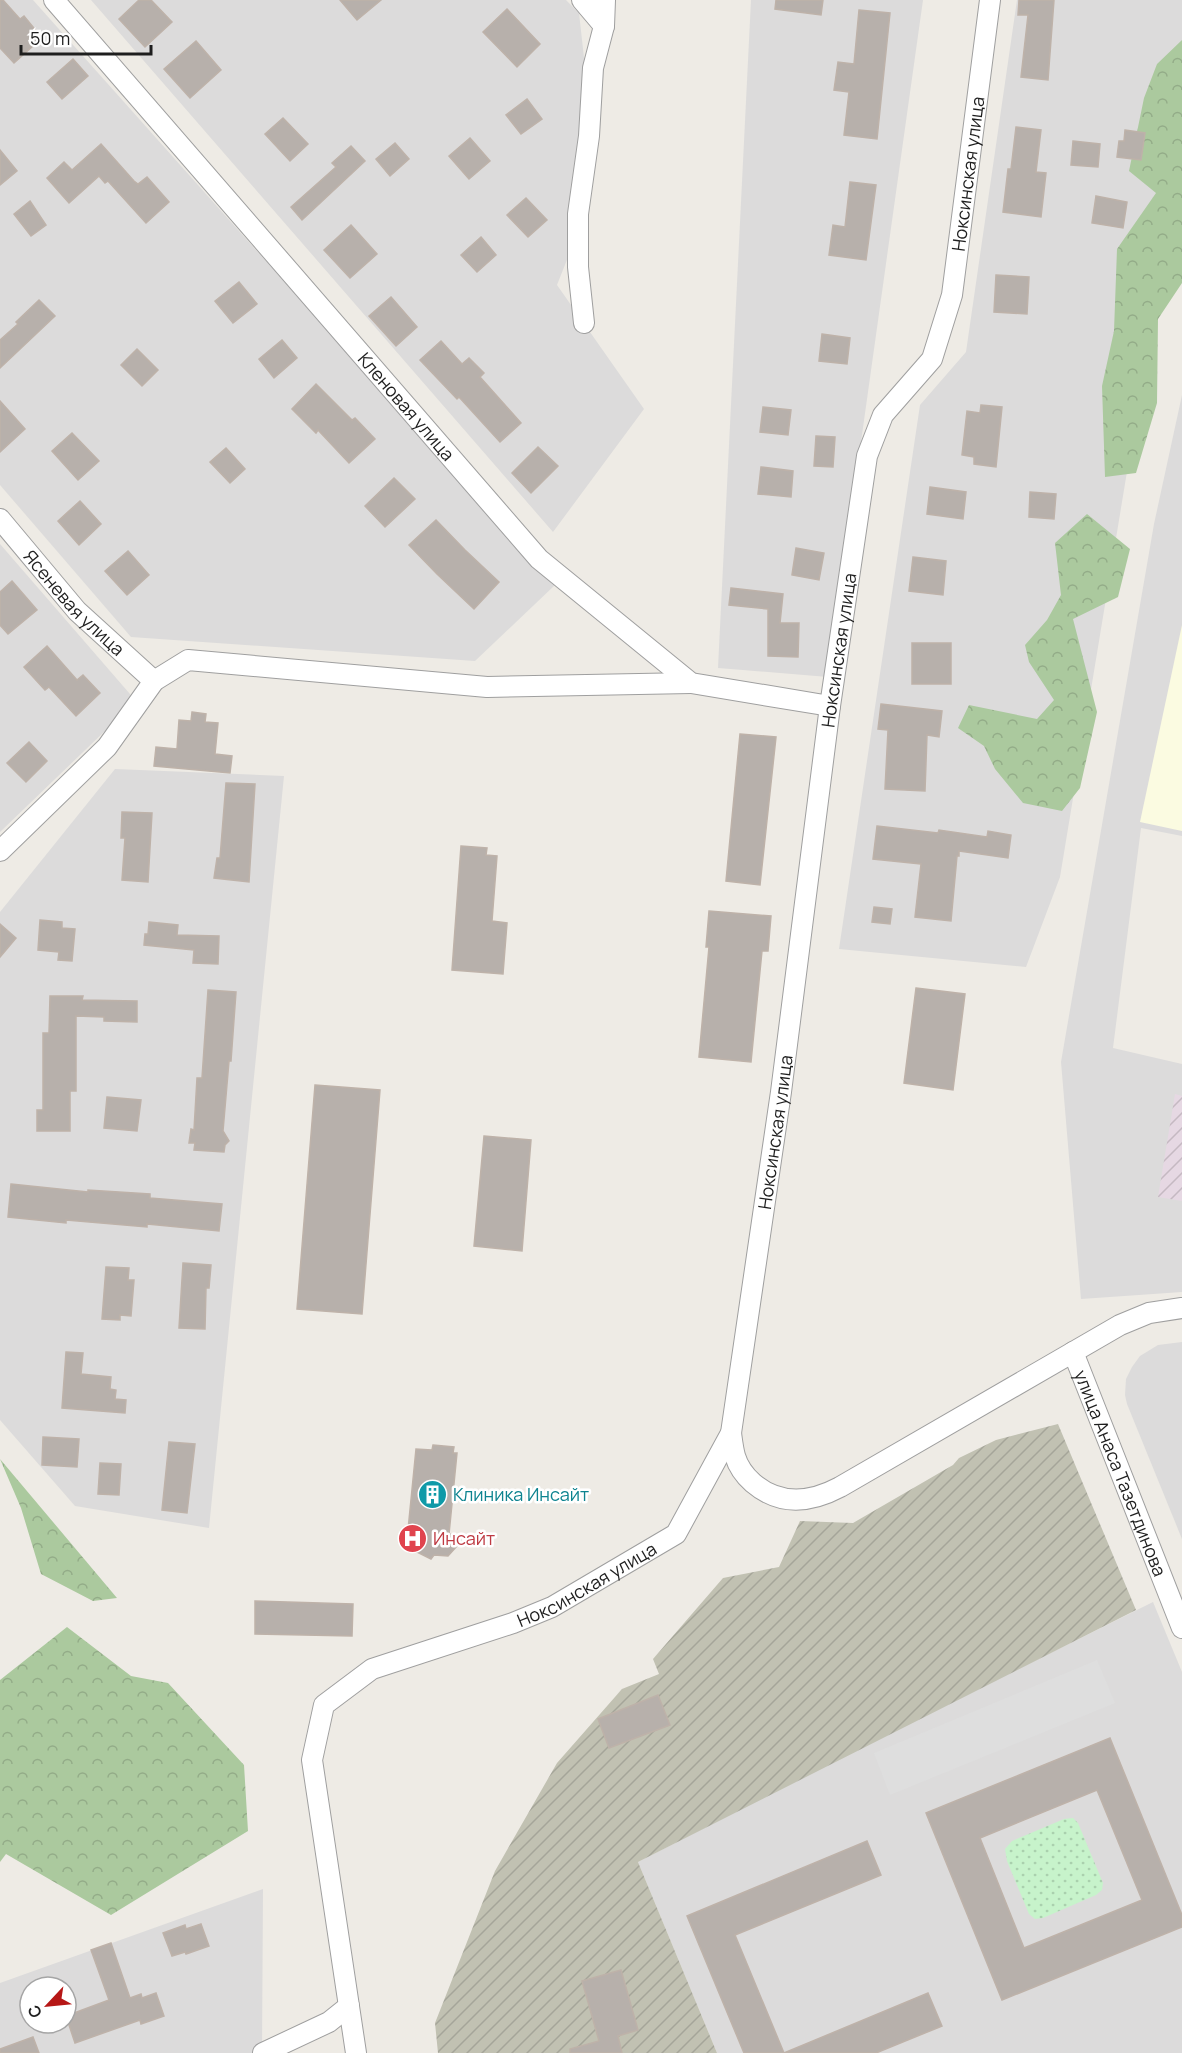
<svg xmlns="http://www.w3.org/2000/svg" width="1182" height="2053" viewBox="0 0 1182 2053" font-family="Manrope,sans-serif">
<defs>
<pattern id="industrial-furrows" width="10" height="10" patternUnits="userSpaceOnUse" patternTransform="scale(1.5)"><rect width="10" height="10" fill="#e6d8e3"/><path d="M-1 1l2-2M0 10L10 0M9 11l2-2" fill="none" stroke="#c5b9c2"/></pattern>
<pattern id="construction-furrows" width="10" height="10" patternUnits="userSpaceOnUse" patternTransform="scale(1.5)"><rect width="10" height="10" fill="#c1c1b2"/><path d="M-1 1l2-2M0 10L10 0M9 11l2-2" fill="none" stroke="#a5a599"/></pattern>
<pattern id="forest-crowns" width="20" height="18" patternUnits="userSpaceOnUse" patternTransform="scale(1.5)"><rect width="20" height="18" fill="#abc99e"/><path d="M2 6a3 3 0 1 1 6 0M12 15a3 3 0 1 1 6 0" fill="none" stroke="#93ac88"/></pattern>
<pattern id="park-dots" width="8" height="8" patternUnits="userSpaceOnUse" patternTransform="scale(1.5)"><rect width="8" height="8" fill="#c7f3cb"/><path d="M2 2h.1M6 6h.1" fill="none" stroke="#aad0ae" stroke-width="1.8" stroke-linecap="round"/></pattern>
</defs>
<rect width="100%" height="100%" fill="#eeebe5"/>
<g fill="#dcdbdb" fill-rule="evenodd">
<polygon points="0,0 33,0 555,585 475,661 131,637 0,485"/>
<polygon points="91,0 566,0 579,13 584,58 574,242 557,285 644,409 553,532"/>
<polygon points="751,0 923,0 828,677 718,668"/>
<polygon points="1017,0 1182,0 1182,139 1060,877 1026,967 839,949 920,405 966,352"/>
<polygon points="1182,395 1182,836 1141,828 1113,1048 1182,1064 1182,1292 1081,1299 1061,1062 1154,524"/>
<polygon points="0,544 136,701 0,832"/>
<polygon points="115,769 284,776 209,1528 75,1506 0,1420 0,912"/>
<polygon points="1182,1342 1182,1539 1127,1404 1125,1395 1126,1379 1132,1367 1140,1356 1158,1345"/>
<polygon points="1153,1602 1182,1672 1182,2053 717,2053 638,1862 870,1743"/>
<path d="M263,1889L262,2053H0V1983ZM30,1987H66V2023H30Z"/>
</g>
<polygon fill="url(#industrial-furrows)" points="1175,1094 1182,1096 1182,1201 1158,1197"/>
<polygon fill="#fbfbe1" points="1182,625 1182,831 1140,822"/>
<polygon fill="url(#construction-furrows)" points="1058,1424 1136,1610 638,1862 717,2053 438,2053 435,2023 495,1871 557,1763 622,1689 659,1674 653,1659 723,1578 779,1567 800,1521 853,1523 953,1465 959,1458 996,1440"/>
<g fill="url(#forest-crowns)">
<polygon points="1182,40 1182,283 1158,319 1157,403 1136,473 1105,477 1102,386 1114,331 1117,249 1156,193 1129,171 1144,98 1157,64"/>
<polygon points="1087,514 1130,549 1118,597 1073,619 1097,712 1080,788 1062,811 1023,803 995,769 984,746 958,728 969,705 1037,719 1054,700 1029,662 1025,645 1047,620 1061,595 1055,543"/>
<polygon points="0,1459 117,1598 93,1601 41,1574 21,1508"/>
<polygon points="67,1627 131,1676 168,1683 244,1765 248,1831 111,1915 6,1854 0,1862 0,1680"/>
</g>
<polygon fill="url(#park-dots)" points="1073,1818 1078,1823 1103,1883 1102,1890 1096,1895 1043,1918 1035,1919 1029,1914 1007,1861 1005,1849 1012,1841 1064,1819"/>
<polygon fill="#dedede" points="1097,1660 1115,1703 890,1795 874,1753"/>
<g fill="#b7b0ab" stroke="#beb2a9" stroke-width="1.5" fill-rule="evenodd">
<polygon points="0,0 3,0 20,19 24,16 42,38 14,63 0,48"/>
<polygon points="139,0 151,0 172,22 145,47 119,19"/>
<polygon points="340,0 381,0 357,20"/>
<polygon points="776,0 823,0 821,15 775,9"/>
<polygon points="1019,0 1054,0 1048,80 1021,77 1028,15 1018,15"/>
<polygon points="507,9 540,44 517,67 483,32"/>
<polygon points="859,10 890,13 877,139 844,135 849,92 834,90 838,62 854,64"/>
<polygon points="196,41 221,70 190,98 164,69"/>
<polygon points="73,59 88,76 62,99 47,82"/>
<polygon points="527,99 542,119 521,134 506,115"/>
<polygon points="283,118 308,144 290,161 265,134"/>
<polygon points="1016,127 1041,130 1036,172 1046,173 1041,217 1003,212 1008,169 1011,169"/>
<polygon points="1125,130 1145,133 1141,160 1117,157 1119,141 1124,141"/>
<polygon points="470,138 490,161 469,179 449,156"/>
<polygon points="1073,141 1100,144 1098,167 1071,165"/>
<polygon points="395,143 409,159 390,176 376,159"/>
<polygon points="101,144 134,181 138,184 147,177 169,202 146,223 108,181 105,183 99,176 69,203 47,178 64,162 72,170"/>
<polygon points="351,146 365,161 302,220 291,207 336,167 332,163"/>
<polygon points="0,150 17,171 0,185"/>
<polygon points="850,182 876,185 866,260 829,255 833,225 845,227"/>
<polygon points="1096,196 1127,202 1123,228 1092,223"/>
<polygon points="526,198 547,220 528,237 507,215"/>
<polygon points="30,201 46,225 31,236 14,214"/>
<polygon points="351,225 377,254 350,278 324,250"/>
<polygon points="481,237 496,255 477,272 461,255"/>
<polygon points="996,275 1029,277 1027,314 994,312"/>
<polygon points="239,282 257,304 233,323 215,301"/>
<polygon points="391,297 417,327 396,346 369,316"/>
<polygon points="39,300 55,316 0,368 0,340 18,324 16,322"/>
<polygon points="822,334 850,338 847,364 819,361"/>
<polygon points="282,340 297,358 274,378 259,359"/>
<polygon points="441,341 462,364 469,358 484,373 480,377 521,423 500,442 459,397 457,399 420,360"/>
<polygon points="137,349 158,370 142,386 121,365"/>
<polygon points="316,384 352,420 355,418 375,439 349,463 318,430 316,433 292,409"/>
<polygon points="0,401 25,429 0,452"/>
<polygon points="981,405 1002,407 996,467 974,464 974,457 962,455 967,411 980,413"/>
<polygon points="763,407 791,410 788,435 760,432"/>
<polygon points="72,433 99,461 78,480 52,451"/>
<polygon points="816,436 835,437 833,467 814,466"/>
<polygon points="538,447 558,466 531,493 512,473"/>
<polygon points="226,448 245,469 230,483 210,462"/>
<polygon points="761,467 793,471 791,497 758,494"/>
<polygon points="394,478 415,499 385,527 365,506"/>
<polygon points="930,487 966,492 963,519 927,514"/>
<polygon points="1030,492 1056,494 1054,519 1029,517"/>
<polygon points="80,501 101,524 79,545 58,521"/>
<polygon points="436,520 465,550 499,582 474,609 437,574 409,545"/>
<polygon points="796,548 824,553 819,580 792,575"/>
<polygon points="128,551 149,575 127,595 105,571"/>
<polygon points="913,557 946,561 943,595 909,591"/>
<polygon points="12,581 37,610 8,634 0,625 0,592"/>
<polygon points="731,588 783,594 780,623 799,623 798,657 768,656 768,609 729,605"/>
<rect x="912" y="643" width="39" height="41"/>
<polygon points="47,646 77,680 83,675 100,693 76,716 49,687 45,690 24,667"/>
<polygon points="881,704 942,711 939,737 927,735 925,791 885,789 888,730 878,729"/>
<polygon points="192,712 206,714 205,722 218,723 215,754 232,756 230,773 154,766 156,747 177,749 179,720 191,721"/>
<polygon points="740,734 776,737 760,885 726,881"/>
<polygon points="29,742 47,761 26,782 7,763"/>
<polygon points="226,783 255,784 249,882 214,878 217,858 220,858"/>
<polygon points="122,812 152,813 148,882 122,880 125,838 121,838"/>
<polygon points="877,826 938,833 939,830 987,837 988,831 1011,835 1008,858 959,851 959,856 957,856 951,921 915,917 921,864 873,859"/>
<polygon points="461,846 487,848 486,855 497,856 492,921 507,923 503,974 452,970"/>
<polygon points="874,907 892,909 890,924 872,922"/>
<polygon points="709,911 771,916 768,951 762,951 751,1062 699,1057 709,947 706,947"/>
<polygon points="40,920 62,922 62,928 75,929 72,961 58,960 59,952 38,950"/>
<polygon points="149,922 178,925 177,935 219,936 218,964 193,963 194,950 144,945 145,934 148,934"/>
<polygon points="0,924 16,938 0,957"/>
<polygon points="916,988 965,994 953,1090 904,1083"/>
<polygon points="208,990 236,992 231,1061 229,1061 223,1131 229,1141 225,1145 224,1152 194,1150 195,1143 189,1143 191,1129 194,1130 197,1078 202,1078"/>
<polygon points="50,996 83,996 82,1000 137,1001 137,1022 104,1021 104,1017 76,1016 76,1091 70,1091 70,1131 37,1131 37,1110 43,1110 43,1033 49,1033"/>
<polygon points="315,1085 380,1090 362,1314 297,1309"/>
<polygon points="107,1097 141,1100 137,1131 104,1128"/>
<polygon points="484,1136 531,1140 522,1251 474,1246"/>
<polygon points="11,1184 88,1192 88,1190 150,1194 150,1198 222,1204 219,1231 147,1224 147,1227 66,1220 66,1223 8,1217"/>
<polygon points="183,1263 211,1265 209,1288 206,1288 205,1329 179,1328"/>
<polygon points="106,1267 129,1268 128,1280 134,1280 131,1316 120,1315 120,1320 102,1319"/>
<polygon points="66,1352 83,1353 81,1374 111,1377 110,1389 116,1390 115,1399 126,1400 125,1413 62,1408"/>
<polygon points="43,1437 79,1439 77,1467 42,1465"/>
<polygon points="169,1442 195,1444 187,1513 162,1510"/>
<polygon points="433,1445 454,1447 453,1453 457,1453 449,1534 460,1535 458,1545 448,1556 434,1555 431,1559 405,1546 406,1529 408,1530 416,1449 432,1450"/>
<polygon points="100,1463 121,1464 119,1495 98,1494"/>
<polygon points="255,1601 353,1604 352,1636 255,1634"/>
<polygon points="658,1695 670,1725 609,1748 598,1719"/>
<path d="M1110,1738L1182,1915V1927L1002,2000L926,1813ZM1097,1790L1142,1900L1024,1948L980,1838Z"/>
<polygon points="867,1841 881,1875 735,1935 784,2053 928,1993 942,2026 876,2053 744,2053 687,1916"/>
<polygon points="201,1924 209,1946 186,1954 185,1952 172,1956 163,1933 185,1925 186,1929"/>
<polygon points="111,1943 130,1998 141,1994 142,1998 156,1993 164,2016 141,2024 140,2020 75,2043 66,2016 109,2000 91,1950"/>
<polygon points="621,1970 638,2030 618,2036 622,2053 570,2053 570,2049 599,2041 582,1981"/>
<polygon points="33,2037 39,2053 0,2053 0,2049"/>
</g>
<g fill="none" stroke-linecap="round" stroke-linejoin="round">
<defs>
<g id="minor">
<path id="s1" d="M54,0L539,559L691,683L830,706"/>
<polyline points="582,0 604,26 593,68 589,136 578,214 578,267 584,323"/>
<polyline points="604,26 605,0"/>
<path id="s2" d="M0,519L77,611L154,681"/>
<polyline points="0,851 107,747 154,681 188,660 487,687 691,683"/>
<path id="s3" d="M1073,1352L1182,1628"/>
<path d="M731,1433C732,1440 733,1449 735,1456C738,1466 745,1476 753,1483C780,1506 810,1503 840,1487L1120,1325L1149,1313L1182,1308"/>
<polyline points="263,2053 329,2022 349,2006"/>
<path id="s4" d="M356,2053L312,1760L324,1705L372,1669L513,1623L552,1607L676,1534L731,1433L781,1092L830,706L867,456L883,415L932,359L952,295L990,0"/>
</g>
</defs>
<use href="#minor" stroke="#9f9f9f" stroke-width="22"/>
<use href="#minor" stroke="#fff" stroke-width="20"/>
</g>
<defs>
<symbol id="building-disc" viewBox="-11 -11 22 22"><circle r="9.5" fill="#0f9aa8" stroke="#fff"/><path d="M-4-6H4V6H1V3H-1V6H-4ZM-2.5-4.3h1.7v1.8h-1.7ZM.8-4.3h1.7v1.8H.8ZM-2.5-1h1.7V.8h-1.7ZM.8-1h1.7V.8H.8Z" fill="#fff"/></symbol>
<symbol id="hospital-disc" viewBox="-11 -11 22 22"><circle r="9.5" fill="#e0444e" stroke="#fff"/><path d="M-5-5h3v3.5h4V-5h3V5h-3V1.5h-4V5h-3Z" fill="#fff"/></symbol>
</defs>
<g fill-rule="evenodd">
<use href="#building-disc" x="416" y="1478" width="33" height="33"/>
<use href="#hospital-disc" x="396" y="1522" width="33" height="33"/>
</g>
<g text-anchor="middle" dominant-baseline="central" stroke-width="5" stroke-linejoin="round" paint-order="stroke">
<g font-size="18" fill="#1e1e1e" stroke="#fff">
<text stroke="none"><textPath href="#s4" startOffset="2156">Ноксинская улица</textPath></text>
<text stroke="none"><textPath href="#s1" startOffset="538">Кленовая улица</textPath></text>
<text stroke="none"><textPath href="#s2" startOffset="112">Ясеневая улица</textPath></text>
<text stroke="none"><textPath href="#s4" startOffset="1652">Ноксинская улица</textPath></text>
<text stroke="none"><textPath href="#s4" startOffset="1166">Ноксинская улица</textPath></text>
<text stroke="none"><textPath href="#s3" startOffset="130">улица Анаса Тазетдинова</textPath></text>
<text stroke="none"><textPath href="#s4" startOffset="644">Ноксинская улица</textPath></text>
</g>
<g font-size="18" fill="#0d838f" stroke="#fff" text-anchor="start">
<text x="453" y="1494">Клиника Инсайт</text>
</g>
<g font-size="18" fill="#be3a42" stroke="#fff" text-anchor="start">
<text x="433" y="1538">Инсайт</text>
</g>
</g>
<g transform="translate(48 2005) rotate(244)"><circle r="28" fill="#ffffff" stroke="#a5a5a5" stroke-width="1.5"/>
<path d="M0-4.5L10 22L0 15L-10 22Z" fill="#b61716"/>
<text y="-9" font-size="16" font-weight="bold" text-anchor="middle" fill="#1e1e1e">С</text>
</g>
<path d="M21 45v9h130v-9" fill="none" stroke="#1e1e1e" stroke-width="3"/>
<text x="30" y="45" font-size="18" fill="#1e1e1e" stroke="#ffffff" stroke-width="4.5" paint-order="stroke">50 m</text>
</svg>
